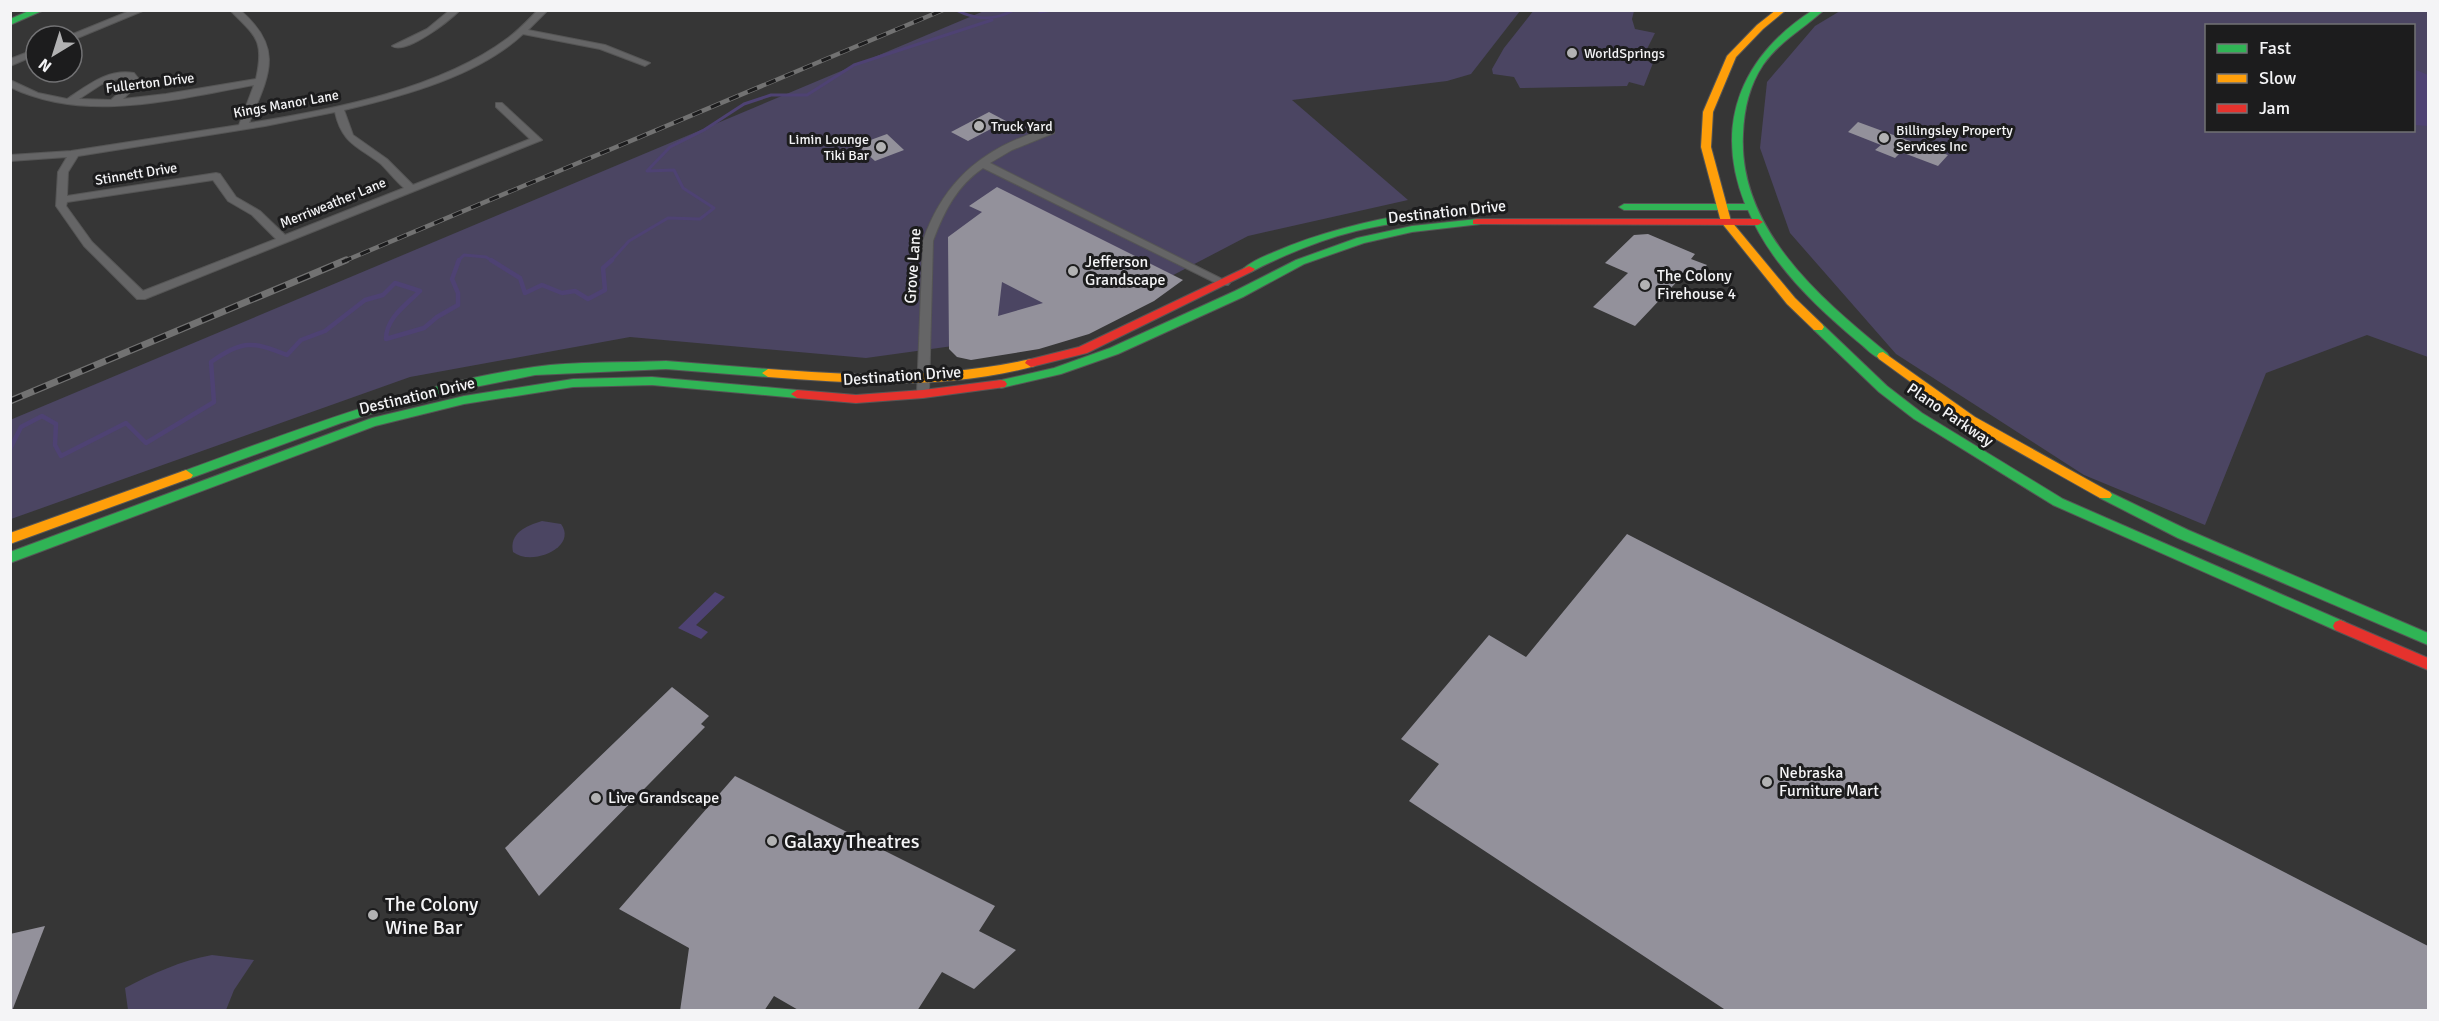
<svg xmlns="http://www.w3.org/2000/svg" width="2439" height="1021" viewBox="0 0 2439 1021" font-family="Signika,sans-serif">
<rect width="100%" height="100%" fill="#363636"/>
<g fill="#4b4562" fill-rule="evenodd">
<polygon points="1534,10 1634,11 1632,19 1635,29 1655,33 1642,59 1653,63 1644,86 1629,82 1627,86 1520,88 1514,77 1493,74 1492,69 1504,48"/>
<polygon points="984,11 1520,11 1471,74 1447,81 1292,100 1408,200 1248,236 1068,330 866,358 630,337 410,377 11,519 10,420"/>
<path d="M1840,11H2428V357L2367,335L2266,373L2205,525L2084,475L1896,354L1790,233L1760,148L1767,82L1815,26ZM2206,26H2414V130H2206Z"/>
<path d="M542,521L561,524C578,547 532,567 513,552C509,533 526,526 542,521Z"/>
<path d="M212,955L254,960L234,990L226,1010H128L125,988C154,973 180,961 212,955Z"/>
</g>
<g fill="#4e4273">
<polygon points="2414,69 2428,75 2428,126 2414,125"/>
<polygon points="715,592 725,597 696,625 708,632 701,639 678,628"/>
</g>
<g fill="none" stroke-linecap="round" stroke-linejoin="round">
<g stroke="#4e4273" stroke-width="3">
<path d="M956,10C976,20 994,21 1014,10"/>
<polyline points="1038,10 1040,12 1053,10"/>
<polyline points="457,262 464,255 486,257 494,262"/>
<polyline points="610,262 629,241 668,218 700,219 714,208 683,188 674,170 647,171 670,147 704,130 744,104 771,95 807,95 854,65 992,20"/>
</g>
<g stroke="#4e4273" stroke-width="4.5">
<polyline points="491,260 520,278 525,293 542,285 562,293 575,291 588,299 605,290 603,268 612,260"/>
<path d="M10,449L21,427L42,416L56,424L55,445L61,456L126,423L146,443L214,402L211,362C242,340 252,341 287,355L301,340L325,331L365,300L383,295L395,283L420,291C406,305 386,318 386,339L424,328L437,317L458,305V293L452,279L459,260"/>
</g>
</g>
<g fill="#93919b" fill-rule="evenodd">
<polygon points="989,112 1006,121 968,141 951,132"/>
<polygon points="1858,122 1948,155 1938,166 1901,152 1895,158 1875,150 1881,145 1848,132"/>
<polygon points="887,134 904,150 875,161 857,145"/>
<path d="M997,187L1183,280L1154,301L1089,334L1039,349L971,360L957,357L949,349L948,237L982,212L969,206ZM1002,282L1043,303L998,316Z"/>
<polygon points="1648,234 1695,254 1691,259 1707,265 1696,276 1686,272 1635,326 1593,307 1628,273 1605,263 1634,235"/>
<polygon points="1627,534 2428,946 2428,1011 1727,1011 1409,801 1439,764 1401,739 1489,635 1526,657"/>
<polygon points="672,687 709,716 701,724 705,727 539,896 505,848"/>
<polygon points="735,776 995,906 979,931 1016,950 974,989 942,972 917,1011 800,1011 774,996 764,1011 680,1011 689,948 619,909"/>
<polygon points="45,926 12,1011 10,1011 10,934"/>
</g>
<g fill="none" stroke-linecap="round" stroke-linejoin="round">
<defs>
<g id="street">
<polygon points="132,10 145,10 75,39 72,40 72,36 68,36"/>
<path d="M230,10H240C285,49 269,75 249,123C332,110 440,89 508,38C519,30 528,20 538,10H548L528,30L605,45L650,63L645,66L600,49L523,34C478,76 403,96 344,110L353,135L387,159L413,185L530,139L496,107V103H502L542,140L145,299H137L84,246L56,206L58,172L67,157L10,161V155L71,151L239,125L254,85C175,99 87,124 10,87V80L38,93L67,99C87,86 108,68 134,73L138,78L132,90L123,99L166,94L256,79C265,39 255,36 230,10ZM123,77L128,78L125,87L111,100L79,99L102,84ZM335,112C342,144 358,146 381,164C389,172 396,181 404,188L285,235L260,211L236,197L220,174L216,173L67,196L68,172L78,156L265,126ZM213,180L228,201L252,215L276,239L143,291L92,242L66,206L67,202Z"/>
<path d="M450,10H460C449,21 406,55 392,46L427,29Z"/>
<polygon points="36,49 36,55 10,66 10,59"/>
<path d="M1050,128L1054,129V133L1012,150L990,163L1230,283L1228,285H1220L983,168C957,186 944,211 933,241L929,393L927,396H919L917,393L923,241C944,179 987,145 1050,128Z"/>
</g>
<g id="fast">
<polygon points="31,10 44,10 10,25 10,19"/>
<path d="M1813,10H1824C1803,29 1780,41 1763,65C1749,86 1744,109 1743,134C1738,229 1820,298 1887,353L1889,356L1887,359L1883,360C1873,357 1865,347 1857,341C1815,306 1769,262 1748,210H1624L1619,207L1624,204H1745C1713,123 1742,56 1813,10Z"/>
<path d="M1421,212L1425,213V217C1402,223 1379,225 1356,231C1320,240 1286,254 1253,271L1249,272L1243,269C1251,262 1262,257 1272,253C1320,232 1370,220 1421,212Z"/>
<polygon points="1477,219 1481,220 1481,224 1412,232 1364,243 1304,264 1243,297 1118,354 1061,374 1001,388 995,384 997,381 1054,368 1110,348 1235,291 1296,260 1357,238 1412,226"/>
<polygon points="1818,323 1822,324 1887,386 1922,413 2063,499 2345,622 2347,626 2345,630 2335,630 2053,505 1914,419 1879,392 1814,330 1812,327 1814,324"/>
<path d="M666,361L768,369L774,373L768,377L666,369L535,375L425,397L341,423L191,478L186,480L179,475L181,472C297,430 412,384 534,367C577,361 623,363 666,361Z"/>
<polygon points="652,377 797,390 803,394 797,398 652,385 573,387 464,404 375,426 10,563 10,552 372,418 464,396 573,379"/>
<polygon points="2105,490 2188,530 2428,633 2428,645 2178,538 2100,498 2098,495"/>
</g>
<g id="slow">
<polygon points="1776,10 1786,10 1763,29 1736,57 1713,112 1711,147 1731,221 1795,298 1822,324 1824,327 1822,330 1814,330 1787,304 1721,222 1701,147 1703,112 1727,56 1757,25"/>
<polygon points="1883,352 1975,417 2110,492 2112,495 2110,498 2100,498 1967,423 1879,359 1877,356 1879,353"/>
<path d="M1031,359L1035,360L1037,363L1035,366C947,390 858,384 768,377L762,373L768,369C859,376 941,379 1031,359Z"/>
<polygon points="186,470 193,475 191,478 10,544 10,533"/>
</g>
<g id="jam">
<polygon points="1477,219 1758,219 1763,222 1758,225 1473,224 1473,220"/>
<polygon points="1249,266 1255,269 1253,271 1087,353 1031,367 1025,363 1027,360 1079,347"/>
<polygon points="1001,380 1005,381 1007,384 1005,387 923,398 856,403 797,398 791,394 797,390 856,395 923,390"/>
<polygon points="2340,620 2428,658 2428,670 2335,630 2333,626 2335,622"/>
</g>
</defs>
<use href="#street" stroke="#555" stroke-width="2"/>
<use href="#fast" stroke="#555" stroke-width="2"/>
<use href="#slow" stroke="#555" stroke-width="2"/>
<use href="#jam" stroke="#555" stroke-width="2"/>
<use href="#street" fill="#656566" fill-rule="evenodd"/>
<use href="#fast" fill="#30b455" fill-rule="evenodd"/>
<use href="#slow" fill="#ff9f0a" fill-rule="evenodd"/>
<use href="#jam" fill="#e5322d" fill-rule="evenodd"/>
<defs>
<polyline id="rail-far1" points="342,262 943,10"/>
<polyline id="rail" points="10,401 346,260"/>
</defs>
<use href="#rail-far1" stroke="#727272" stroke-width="4.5"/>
<use href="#rail" stroke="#727272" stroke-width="7"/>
<use href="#rail-far1" stroke="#1c1c1d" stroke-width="3" stroke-dasharray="10" stroke-linecap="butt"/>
<use href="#rail" stroke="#1c1c1d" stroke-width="4.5" stroke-dasharray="13" stroke-linecap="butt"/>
</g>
<g fill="#b2b2b3" stroke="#1c1c1d" stroke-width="2">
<circle cx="1572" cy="53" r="6"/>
<circle cx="979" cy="126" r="6"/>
<circle cx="1884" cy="138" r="6"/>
<circle cx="881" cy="147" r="6"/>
<circle cx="1073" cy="271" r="6"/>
<circle cx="1645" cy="285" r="6"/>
<circle cx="1767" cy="782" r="6"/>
<circle cx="596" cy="798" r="6"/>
<circle cx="772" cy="841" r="6"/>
<circle cx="373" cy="915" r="6"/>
</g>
<g text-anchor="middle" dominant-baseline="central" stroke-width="6" stroke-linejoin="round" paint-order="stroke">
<g font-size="14" fill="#f4f4f6" stroke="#1c1c1d" text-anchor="start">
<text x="1584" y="53">WorldSprings</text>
<text x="991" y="126">Truck Yard</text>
<text x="1896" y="130">Billingsley Property<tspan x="1896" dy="16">Services Inc</tspan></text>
<text x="869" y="139" text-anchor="end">Limin Lounge<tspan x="869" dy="16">Tiki Bar</tspan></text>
</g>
<g font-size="14" fill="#f4f4f6" stroke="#1c1c1d">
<text transform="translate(150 83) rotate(-7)">Fullerton Drive</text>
<text transform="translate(286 104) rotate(-10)">Kings Manor Lane</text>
<text transform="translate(136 174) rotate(-9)">Stinnett Drive</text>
<text transform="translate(333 203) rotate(-22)">Merriweather Lane</text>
</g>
<g font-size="16" fill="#f4f4f6" stroke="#1c1c1d">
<text transform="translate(1447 212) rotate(-6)">Destination Drive</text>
<text transform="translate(913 266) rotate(-86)">Grove Lane</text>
<text transform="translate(902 376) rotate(-4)">Destination Drive</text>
<text transform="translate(417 396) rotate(-13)">Destination Drive</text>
<text transform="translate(1950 415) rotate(34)">Plano Parkway</text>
</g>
<g font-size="16" fill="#f4f4f6" stroke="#1c1c1d" text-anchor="start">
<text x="1085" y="262">Jefferson<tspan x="1085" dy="18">Grandscape</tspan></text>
<text x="1657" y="276">The Colony<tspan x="1657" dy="18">Firehouse 4</tspan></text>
<text x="1779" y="773">Nebraska<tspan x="1779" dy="18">Furniture Mart</tspan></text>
<text x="608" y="798">Live Grandscape</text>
</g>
<g font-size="20" fill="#f4f4f6" stroke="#1c1c1d" text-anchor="start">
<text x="784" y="841">Galaxy Theatres</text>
<text x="385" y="904">The Colony<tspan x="385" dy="23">Wine Bar</tspan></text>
</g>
</g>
<rect width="2439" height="1021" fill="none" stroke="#f4f4f6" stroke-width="24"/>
<rect x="2205" y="24" width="210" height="108" fill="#1c1c1d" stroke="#727274" stroke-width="1.5"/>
<rect x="2217" y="44" width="30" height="9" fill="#30b455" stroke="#727274" stroke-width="1.5"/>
<text x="2259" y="54" font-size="18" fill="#f4f4f6">Fast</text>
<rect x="2217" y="74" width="30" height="9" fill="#ff9f0a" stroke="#727274" stroke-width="1.5"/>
<text x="2259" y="84" font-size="18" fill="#f4f4f6">Slow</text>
<rect x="2217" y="104" width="30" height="9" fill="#e5322d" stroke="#727274" stroke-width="1.5"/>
<text x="2259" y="114" font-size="18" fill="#f4f4f6">Jam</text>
<g transform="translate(54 54) rotate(218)"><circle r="28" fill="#1c1c1d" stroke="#727274" stroke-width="1.5"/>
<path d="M0-4.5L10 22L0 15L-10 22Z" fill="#b2b2b3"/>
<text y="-9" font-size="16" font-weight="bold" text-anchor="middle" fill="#f4f4f6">N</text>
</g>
</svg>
